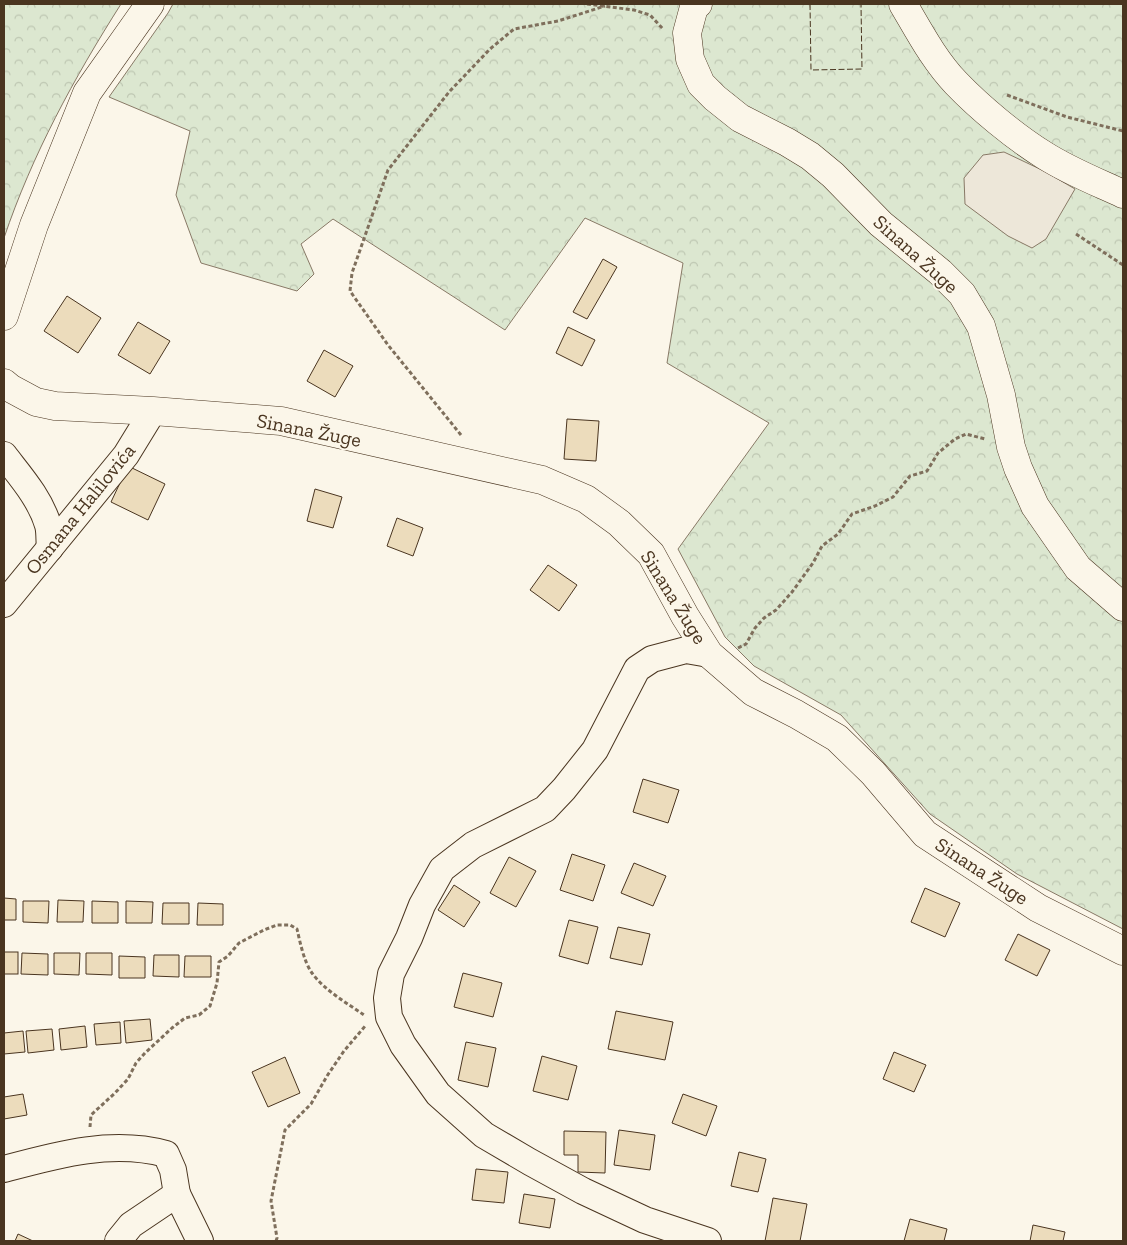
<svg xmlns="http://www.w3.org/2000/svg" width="1127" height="1245" viewBox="0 0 1127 1245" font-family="'Zilla Slab',serif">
<defs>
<pattern id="forest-crowns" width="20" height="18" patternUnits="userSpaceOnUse" patternTransform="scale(1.25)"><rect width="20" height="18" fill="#dce7d0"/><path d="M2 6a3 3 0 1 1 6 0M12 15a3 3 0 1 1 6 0" fill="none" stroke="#bec7b2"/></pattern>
</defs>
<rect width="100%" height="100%" fill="#fbf6e9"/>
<g fill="url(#forest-crowns)" stroke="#887966">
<path d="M4,4H121C74,78 32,155 4,238Z"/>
<polygon points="173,4 1123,4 1123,929 1017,874 930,814 841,715 754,666 725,637 678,549 769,423 667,363 683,263 585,218 505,330 333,219 301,244 314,274 297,291 201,263 176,195 190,131 109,97 168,13"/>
</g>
<polygon fill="#ede7d9" stroke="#887966" points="1004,152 1044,171 1075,189 1046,239 1032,248 1008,236 965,204 964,178 983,155"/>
<g fill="#ecdcbc" stroke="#4a3520">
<polygon points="603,259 617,267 587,319 573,312"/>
<polygon points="67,296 101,318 78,353 44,331"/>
<polygon points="138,322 170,341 150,374 118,355"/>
<polygon points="568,327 595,340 582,366 556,353"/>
<polygon points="324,350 353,366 335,397 307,381"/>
<polygon points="567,419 599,421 596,461 564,459"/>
<polygon points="128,466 165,484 148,520 111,502"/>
<polygon points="315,489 342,497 333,528 307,521"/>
<polygon points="397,518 423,528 413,556 387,546"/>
<polygon points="548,565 577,585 559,611 530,590"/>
<polygon points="643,779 679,790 668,823 633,812"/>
<polygon points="572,854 605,865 593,901 560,890"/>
<polygon points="509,857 536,871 516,907 490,893"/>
<polygon points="634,863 666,876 653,906 621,893"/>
<polygon points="454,885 480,902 464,927 438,910"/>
<polygon points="925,888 960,903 945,937 911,922"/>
<polygon points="4,898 16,899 16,920 4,920"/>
<polygon points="58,900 84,901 83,922 57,922"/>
<polygon points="23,901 49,901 48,923 23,922"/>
<polygon points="92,901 118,902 118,923 92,923"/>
<polygon points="126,901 153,902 152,923 126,923"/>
<polygon points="163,903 189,903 189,924 162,924"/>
<polygon points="198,903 223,904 223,925 197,925"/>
<polygon points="569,920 598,927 588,964 559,956"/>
<polygon points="618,927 650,934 642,965 610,958"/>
<polygon points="1018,934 1050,950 1037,976 1005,960"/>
<rect x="4" y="952" width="14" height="22"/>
<polygon points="22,953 48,954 48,975 21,974"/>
<polygon points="54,953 80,953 79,975 54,974"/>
<polygon points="86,953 112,953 112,975 86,974"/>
<polygon points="154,955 179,955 179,977 153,976"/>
<polygon points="119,956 145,957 145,978 119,978"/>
<polygon points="185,956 211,956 211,977 184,977"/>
<polygon points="463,973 502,983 493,1017 454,1007"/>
<polygon points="616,1011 673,1022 665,1060 608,1049"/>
<polygon points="150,1019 152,1040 126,1043 124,1021"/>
<polygon points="120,1022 121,1043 96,1045 94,1024"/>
<polygon points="85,1026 87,1047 61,1050 59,1029"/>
<polygon points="52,1029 54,1050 28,1053 26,1031"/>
<polygon points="23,1031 25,1052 4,1054 4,1033"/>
<polygon points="466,1042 496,1048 488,1087 458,1080"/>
<polygon points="894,1052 926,1065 914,1092 883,1079"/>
<polygon points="542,1056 577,1066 568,1100 533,1091"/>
<polygon points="285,1057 300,1093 268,1107 252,1072"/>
<polygon points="23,1094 27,1115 4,1119 4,1097"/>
<polygon points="683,1094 717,1106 706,1136 672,1123"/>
<polygon points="619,1130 655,1135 650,1170 614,1165"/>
<polygon points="564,1131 606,1132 605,1173 578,1172 578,1155 564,1155"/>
<polygon points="739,1152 766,1159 758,1192 731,1186"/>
<polygon points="476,1169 508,1172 504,1203 472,1200"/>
<polygon points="524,1194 555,1199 550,1228 519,1223"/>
<polygon points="773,1198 807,1204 800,1241 765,1241"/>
<polygon points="910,1219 947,1229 944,1241 904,1241"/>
<polygon points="1033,1225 1065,1232 1063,1241 1030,1241"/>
<polygon points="18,1234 33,1241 15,1241"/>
</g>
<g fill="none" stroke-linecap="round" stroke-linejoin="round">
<defs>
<g id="minor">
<path d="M4,455C20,476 40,498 48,525C50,532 49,541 50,548"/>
<polyline points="4,604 126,455 153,411"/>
<path d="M4,1169C56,1155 112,1139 166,1154L173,1170L177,1194"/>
<polyline points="118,1241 131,1225 177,1194 200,1241"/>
<polyline points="708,1241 645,1220 583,1191 530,1162 484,1135 438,1094 403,1045 389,1017 387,998 391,974 409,938 422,905 442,869 473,845 545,809 564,789 595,750 637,669 652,659 686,650 709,654"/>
</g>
<g id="major">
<polyline points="698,4 694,7 687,33 690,59 701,84 715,98 740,118 787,142 810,156 833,175 881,224 940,272 962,294 981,326 1001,395 1011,447 1018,468 1035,506 1078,568 1123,607"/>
<path d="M903,4C919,31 934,60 956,83C980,108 1015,137 1044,155C1069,171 1097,182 1123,194"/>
<polyline points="4,316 34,225 87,93 150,4"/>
<polyline points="4,383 10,388 36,402 55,406 153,411 281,421 542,480 586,499 619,523 651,554 685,616 709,654 753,692 796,714 837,738 873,773 925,834 1038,908 1123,951"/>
</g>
</defs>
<use href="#minor" stroke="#4a3520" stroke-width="28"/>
<use href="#major" stroke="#4a3520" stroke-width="29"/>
<g stroke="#7f6f5c" stroke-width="3" stroke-dasharray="4 2.5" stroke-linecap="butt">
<polyline points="587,4 634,10 650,15 663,29"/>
<polyline points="1007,95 1067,117 1123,131"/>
<polyline points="1076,234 1123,265"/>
<polyline points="461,435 388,345 350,291 352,273 388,170 449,92 490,49 514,29 558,21 605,6"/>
<polyline points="738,648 746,644 755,628 764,618 776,610 792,592 813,563 822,546 838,534 852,514 875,506 893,497 910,476 927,471 938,453 955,439 966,434 985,439"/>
<path d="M90,1127L91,1115L115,1093L128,1079L136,1063L145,1053L172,1028L185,1018L199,1015L210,1006L217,983L219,962L228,956L239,943L264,930L277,925H290L297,929C300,942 304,962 312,973C324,990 347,1003 364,1015"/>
<polyline points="276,1241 277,1238 271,1201 285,1130 311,1104 327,1076 344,1051 366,1025"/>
</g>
<use href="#minor" stroke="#fbf6e9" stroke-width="26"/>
<use href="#major" stroke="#fbf6e9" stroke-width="28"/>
<polyline stroke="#4a3520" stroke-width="1" stroke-dasharray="6 2.5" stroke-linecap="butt" points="810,4 811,70 862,69 861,4"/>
</g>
<g text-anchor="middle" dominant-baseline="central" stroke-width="4" stroke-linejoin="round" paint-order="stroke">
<g font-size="20" fill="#4a3520" stroke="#fbf6e9">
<text transform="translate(916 254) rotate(42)">Sinana Žuge</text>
<text transform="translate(309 430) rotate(11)">Sinana Žuge</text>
<text transform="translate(80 509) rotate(-51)">Osmana Halilovića</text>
<text transform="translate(674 597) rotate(58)">Sinana Žuge</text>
<text transform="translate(982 871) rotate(33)">Sinana Žuge</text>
</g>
</g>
<rect width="1127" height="1245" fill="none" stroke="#4a3520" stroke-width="10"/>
</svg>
